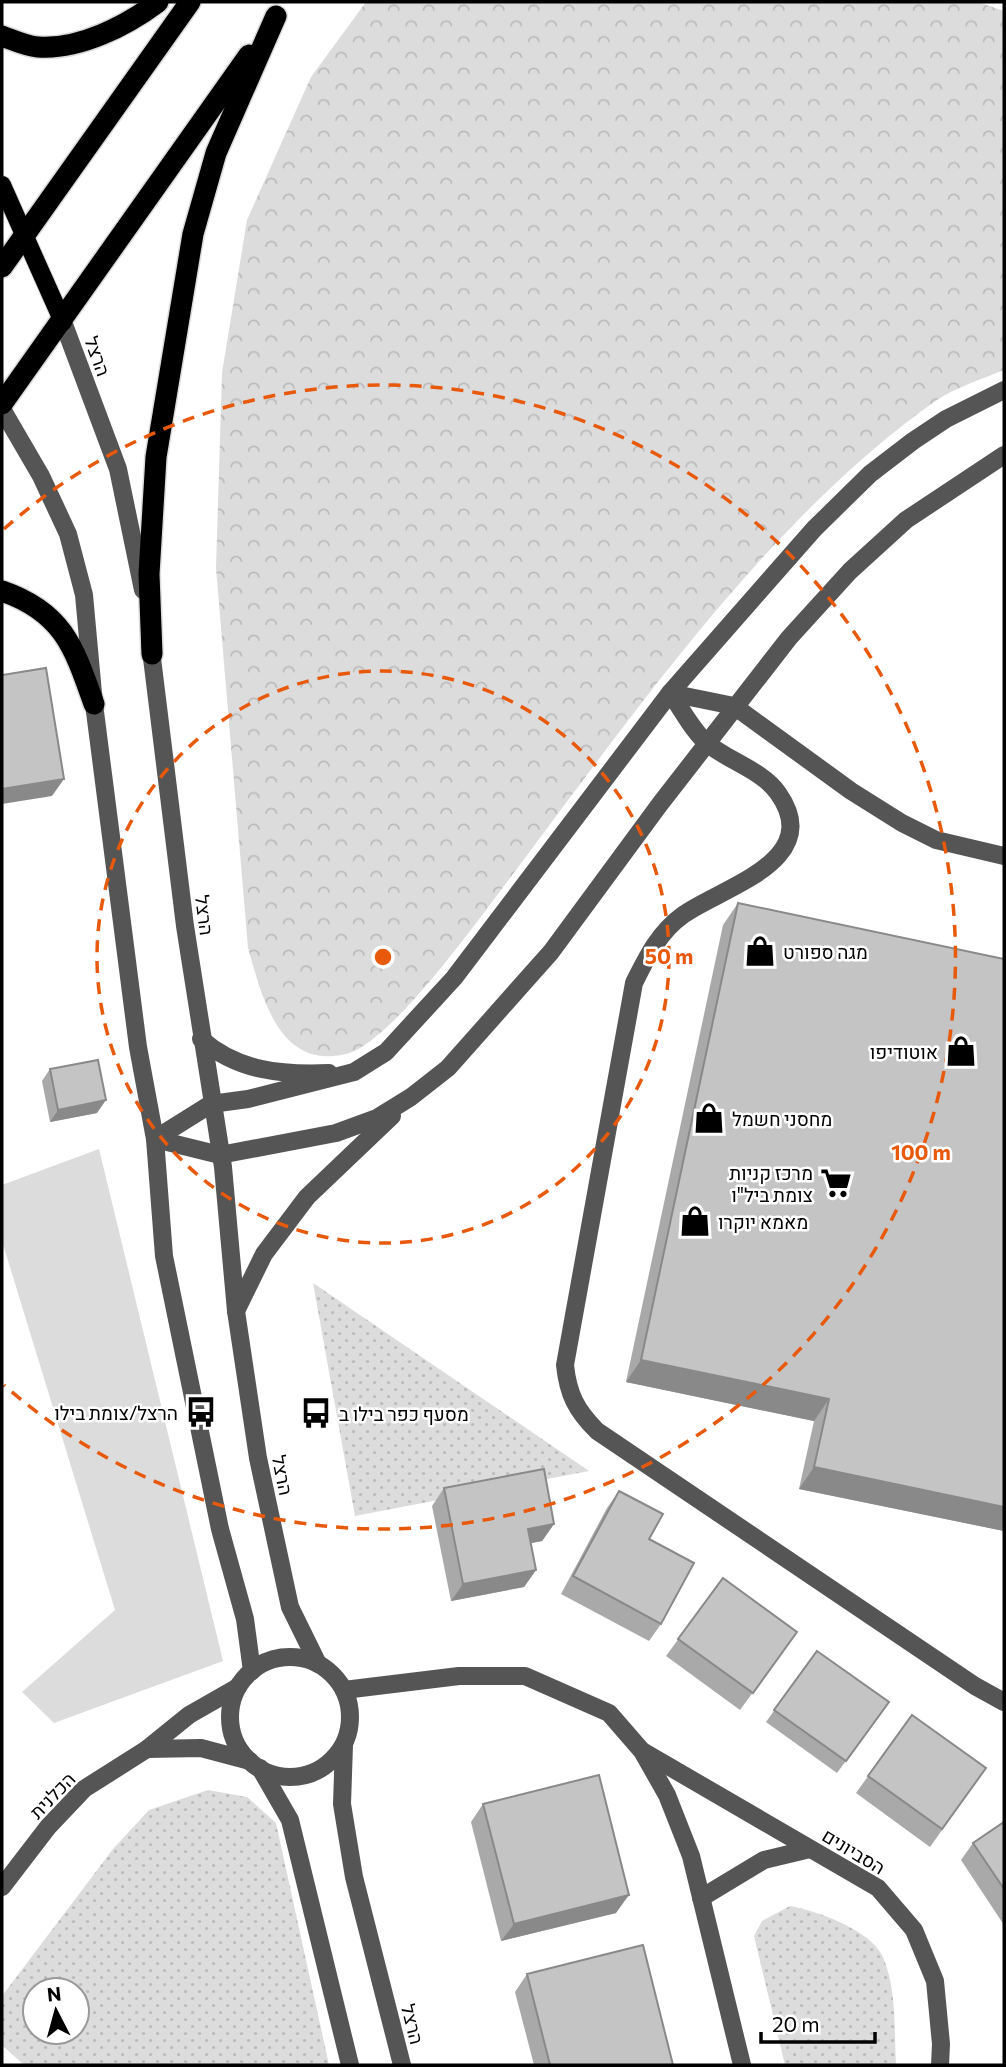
<svg xmlns="http://www.w3.org/2000/svg" width="1006" height="2067" viewBox="0 0 1006 2067" font-family="Commissioner,Heebo,sans-serif">
<defs>
<pattern id="forest-crowns" width="20" height="18" patternUnits="userSpaceOnUse" patternTransform="scale(1.75)"><rect width="20" height="18" fill="#dcdcdc"/><path d="M2 6a3 3 0 1 1 6 0M12 15a3 3 0 1 1 6 0" fill="none" stroke="#bbb"/></pattern>
<pattern id="park-dots" width="8" height="8" patternUnits="userSpaceOnUse" patternTransform="scale(1.75)"><rect width="8" height="8" fill="#dcdcdc"/><path d="M2 2h.1M6 6h.1" fill="none" stroke="#bbb" stroke-width="1.8" stroke-linecap="round"/></pattern>
</defs>
<rect width="100%" height="100%" fill="#fff"/>
<polygon fill="#dcdcdc" points="99,1149 223,1661 54,1723 22,1692 115,1610 2,1241 2,1185"/>
<path fill="url(#forest-crowns)" d="M366,2H978L1004,11V370C982,379 957,387 937,400C771,516 634,713 513,874C482,914 392,1043 346,1054C279,1070 262,997 248,948L216,568L222,373L247,220L311,77Z"/>
<g fill="url(#park-dots)" fill-rule="evenodd">
<polygon points="313,1283 589,1471 355,1516"/>
<path d="M208,1790L247,1797L276,1823L329,2065H24L2,2045V1996L113,1849L149,1810ZM35,1990H77V2032H35Z"/>
<path d="M790,1906C817,1911 871,1930 883,1957C897,1990 894,2030 896,2065H785L754,1936L762,1921Z"/>
</g>
<g fill="none" stroke-linecap="round" stroke-linejoin="round">
<defs>
<polyline id="major" points="2,185 63,322"/>
<g id="highway">
<path d="M2,36C13,40 26,46 38,47C79,50 126,26 158,2"/>
<polyline points="2,267 190,2"/>
<polyline points="2,404 249,55"/>
<path d="M2,591C63,612 74,647 94,704"/>
<polyline points="152,654 149,574 156,457 193,234 216,153 276,16"/>
</g>
</defs>
<use href="#major" stroke="#dbdbdb" stroke-width="20"/>
<use href="#highway" stroke="#dbdbdb" stroke-width="24"/>
<g stroke="#555" stroke-width="18">
<polyline points="63,322 118,469 143,590"/>
<polyline points="2,409 41,476 68,534 84,595 94,704 138,1047 155,1139 164,1256 220,1529 245,1619 252,1671"/>
<polyline points="150,642 185,926 223,1167 236,1311 258,1458 290,1607 318,1664"/>
<path d="M670,693C682,709 693,732 708,744C729,761 763,771 778,793C826,861 722,887 683,915C659,932 647,957 634,983L565,1365C568,1394 576,1410 597,1431L975,1686L1004,1702"/>
<polyline points="670,693 734,706 851,791 902,823 936,840 1004,856"/>
<path d="M201,1039C237,1071 281,1075 329,1073"/>
<polyline points="155,1139 211,1104 248,1099 354,1072 386,1052 454,978 670,693 814,529 870,474 913,441 946,419 1004,390"/>
<polyline points="155,1139 220,1155 336,1133 377,1118 411,1097 448,1068 551,952 660,804 789,638 850,571 906,520 1004,455"/>
<polyline points="236,1311 264,1254 307,1197 392,1116"/>
<circle cx="290" cy="1717" r="60"/>
<polyline points="344,1690 459,1676 525,1676 609,1713 642,1751 667,1795 691,1856 742,2065"/>
<polyline points="344,1745 342,1804 354,1877 402,2065"/>
<polyline points="147,1749 201,1748 250,1761"/>
<polyline points="644,1752 878,1888 914,1930 935,1981 941,2044 940,2065"/>
<polyline points="260,1768 290,1820 350,2065"/>
<polyline points="2,1887 48,1827 84,1789 147,1749 189,1715 238,1687"/>
<polyline points="701,1898 764,1860 810,1849"/>
</g>
<use href="#major" stroke="#000" stroke-width="18"/>
<use href="#highway" stroke="#000" stroke-width="21"/>
</g>
<g fill="#a9a9a9">
<polygon points="738,903 1004,1531 799,1489 814,1421 626,1382 723,925"/>
<polygon points="50,1069 97,1113 50,1122 42,1081"/>
<polygon points="444,1488 554,1524 542,1541 531,1543 536,1570 524,1587 451,1601 432,1506"/>
<polygon points="619,1491 649,1539 661,1624 649,1641 561,1594 607,1508"/>
<polygon points="723,1578 797,1632 740,1710 666,1656"/>
<polygon points="817,1651 889,1702 837,1773 766,1722"/>
<polygon points="912,1715 986,1768 930,1847 856,1793"/>
<polygon points="483,1804 616,1913 501,1941 471,1822"/>
<polygon points="1004,1822 1004,1925 961,1860 973,1843"/>
<polygon points="527,1974 673,2065 534,2065 515,1992"/>
</g>
<g fill="#898989">
<polygon points="64,779 52,796 2,804 2,789"/>
<polygon points="106,1100 97,1113 50,1122 58,1110"/>
<polygon points="641,1360 829,1399 814,1421 626,1382"/>
<polygon points="814,1467 1004,1507 1004,1531 799,1489"/>
<polygon points="554,1524 542,1541 516,1546 528,1529"/>
<polygon points="536,1570 524,1587 451,1601 463,1584"/>
<polygon points="629,1895 616,1913 501,1941 514,1924"/>
</g>
<g fill="#c4c4c4" stroke="#898989" stroke-width="2">
<polygon points="46,668 64,779 2,789 2,675"/>
<polygon points="738,903 1004,959 1004,1507 814,1467 829,1399 641,1360"/>
<polygon points="98,1060 106,1100 58,1110 50,1069"/>
<polygon points="544,1469 554,1524 528,1529 536,1570 463,1584 444,1488"/>
<polygon points="619,1491 663,1514 649,1539 694,1563 661,1624 573,1576"/>
<polygon points="723,1578 797,1632 753,1693 678,1639"/>
<polygon points="817,1651 889,1702 846,1761 774,1710"/>
<polygon points="912,1715 986,1768 942,1829 868,1776"/>
<polygon points="599,1775 629,1895 514,1924 483,1804"/>
<polygon points="1004,1822 1004,1889 973,1843"/>
<polygon points="643,1945 673,2065 550,2065 527,1974"/>
</g>
<g fill="none" stroke="#e8590c" stroke-width="3.5" stroke-dasharray="12 9">
<circle cx="383" cy="957" r="286"/>
<path d="M4 529A572 572 0 1 1 4 1385"/>
</g>
<defs>
<symbol id="shop-bare" viewBox="-9 -9 18 18"><path d="M-5-2.5h2.3a2.7 3.5 0 0 1 5.4 0H5L5.5 6h-11ZM-1.5-2.5h3a1.5 2.3 0 0 0-3 0Z" fill="#000" stroke="#fff" stroke-width="2.5" paint-order="stroke"/></symbol>
<symbol id="supermarket-bare" viewBox="-9 -9 18 18"><path d="M-6-5.5h2.5l.6 2H6L4.5 2H-2.5L-4.4-4H-6ZM-1.5 3.2a1.3 1.3 0 1 0 .1 0ZM3 3.2a1.3 1.3 0 1 0 .1 0Z" fill="#000" stroke="#fff" stroke-width="2.5" paint-order="stroke"/></symbol>
<symbol id="bus-bare" viewBox="-9 -9 18 18"><path d="M-5-6H5V4H4V6H2V4H-2V6H-4V4H-5ZM-3.5-4V0h7V-4ZM-3.5 1.2v1.5H-2V1.2ZM2 1.2v1.5H3.5V1.2Z" fill="#000" stroke="#fff" stroke-width="2.5" paint-order="stroke"/></symbol>
</defs>
<g fill-rule="evenodd">
<use href="#shop-bare" x="738" y="929" width="44" height="44"/>
<use href="#shop-bare" x="939" y="1029" width="44" height="44"/>
<use href="#shop-bare" x="687" y="1096" width="44" height="44"/>
<use href="#supermarket-bare" x="814" y="1161" width="44" height="44"/>
<use href="#shop-bare" x="673" y="1199" width="44" height="44"/>
<use href="#bus-bare" x="179" y="1390" width="44" height="44"/>
<use href="#bus-bare" x="294" y="1391" width="44" height="44"/>
</g>
<g text-anchor="middle" dominant-baseline="central" stroke-width="5" stroke-linejoin="round" paint-order="stroke">
<g font-size="19" fill="#000" stroke="#fff">
<text transform="translate(98 356) rotate(70)">הרצל</text>
<text transform="translate(205 915) rotate(83)">הרצל</text>
<text transform="translate(283 1475) rotate(79)">הרצל</text>
<text transform="translate(52 1795) rotate(-46)">הכלנית</text>
<text transform="translate(854 1851) rotate(31)">הסביונים</text>
<text transform="translate(413 2024) rotate(76)">הרצל</text>
</g>
<g font-size="19" fill="#000" stroke="#fff" text-anchor="start">
<text x="783" y="951">מגה ספורט</text>
<text x="938" y="1051" text-anchor="end">אוטודיפו</text>
<text x="732" y="1118">מחסני חשמל</text>
<text x="813" y="1172" text-anchor="end">מרכז קניות<tspan x="813" dy="22">צומת ביל"ו</tspan></text>
<text x="718" y="1221">מאמא יוקרו</text>
<text x="178" y="1412" text-anchor="end">הרצל/צומת בילו</text>
<text x="339" y="1413">מסעף כפר בילו ב</text>
</g>
</g>
<circle cx="383" cy="957" r="10" fill="#e8590c" stroke="#fff" stroke-width="3.5"/>
<g font-size="21" text-anchor="middle" font-weight="bold" fill="#e8590c" stroke="#fff" stroke-width="5" stroke-linejoin="round" paint-order="stroke">
<text x="669" y="964">50 m</text>
<text x="921" y="1160">100 m</text>
</g>
<rect width="1006" height="2067" fill="none" stroke="#000000" stroke-width="7"/>
<g transform="translate(56 2011) rotate(354)"><circle r="33" fill="#ffffff" stroke="#999999" stroke-width="2"/>
<path d="M0-5L12 26L0 18L-12 26Z" fill="#000000"/>
<text y="-10" font-size="19" font-weight="bold" text-anchor="middle" fill="#000000">N</text>
</g>
<path d="M761 2032v10h114v-10" fill="none" stroke="#000000" stroke-width="3.5"/>
<text x="772" y="2032" font-size="21" fill="#000000" stroke="#ffffff" stroke-width="5" paint-order="stroke">20 m</text>
</svg>
